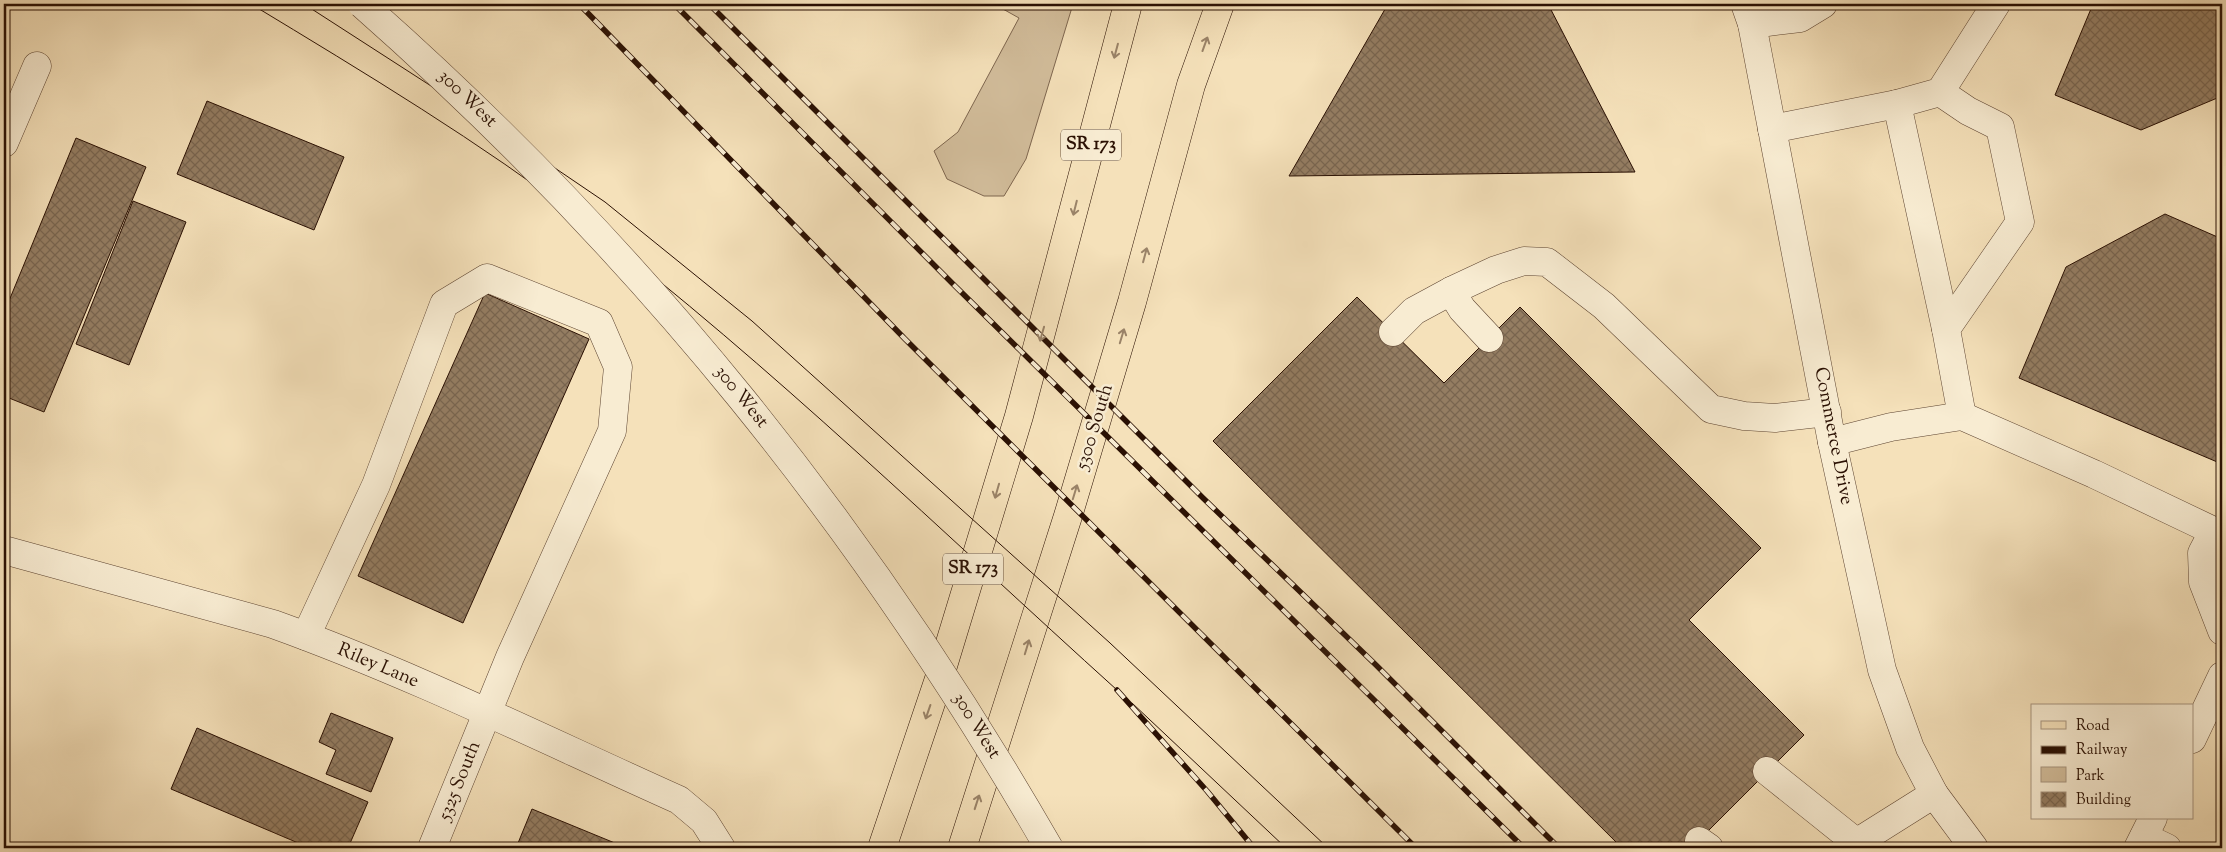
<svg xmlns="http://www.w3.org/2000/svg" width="2226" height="852" viewBox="0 0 2226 852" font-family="'Sorts Mill Goudy',serif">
<defs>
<pattern id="building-cross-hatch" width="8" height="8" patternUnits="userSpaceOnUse" patternTransform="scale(1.25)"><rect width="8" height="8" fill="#947d62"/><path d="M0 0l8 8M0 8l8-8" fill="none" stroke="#79654f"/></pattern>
</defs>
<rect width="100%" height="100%" fill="#f5e1ba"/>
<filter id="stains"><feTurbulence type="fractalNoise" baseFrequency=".004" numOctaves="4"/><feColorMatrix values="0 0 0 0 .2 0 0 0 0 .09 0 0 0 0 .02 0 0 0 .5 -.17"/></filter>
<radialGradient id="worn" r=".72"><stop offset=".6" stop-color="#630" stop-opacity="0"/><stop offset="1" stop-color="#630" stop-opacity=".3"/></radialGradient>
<polygon fill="#d2bd9b" stroke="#7e664f" points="994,4 1073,4 1026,159 1004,196 984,196 947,179 934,151 958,132 1019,18"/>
<g fill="url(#building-cross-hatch)" stroke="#2a1003">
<polygon points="1388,4 1548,4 1635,172 1289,176"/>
<polygon points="2093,4 2222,4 2222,96 2141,130 2055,95"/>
<polygon points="207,101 344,157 314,230 177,174"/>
<polygon points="76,138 146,167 44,412 4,396 4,313"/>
<polygon points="133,201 186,222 129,365 76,344"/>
<polygon points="2165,214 2222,239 2222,464 2019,378 2066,267"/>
<polygon points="485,293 589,339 463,623 358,576"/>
<polygon points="1357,297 1444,383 1520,307 1761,548 1689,620 1804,735 1691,848 1622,848 1213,441"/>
<polygon points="331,713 393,738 371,792 326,774 336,750 319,742"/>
<polygon points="197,728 368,802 348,848 310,848 171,789"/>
<polygon points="532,809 627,848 516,848"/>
</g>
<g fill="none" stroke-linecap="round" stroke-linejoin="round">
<defs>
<g id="minor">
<polyline points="1745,4 1752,24 1832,442 1882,670 1910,748 1934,794 1974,848"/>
<polyline points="1752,24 1800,18 1823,4"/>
<polyline points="1940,92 1968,111 2000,127 2020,222 1946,329 1962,416"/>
<polyline points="1897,104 1946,329"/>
<polyline points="1772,129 1897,104 1940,92 1996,4"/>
<polyline points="4,143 37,66"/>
<polyline points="1451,291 1462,309 1489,338"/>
<polyline points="1393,332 1414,311 1451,291 1496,270 1524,261 1547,262 1604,306 1711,409 1744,416 1775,418 1827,412"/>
<polyline points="1832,442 1891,427 1962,416 2094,474 2222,535"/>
<polyline points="2213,532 2202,553 2203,582 2222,631"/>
<path d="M4,550L273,624C412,674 545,740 679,800L704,821L721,848"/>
<polyline points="306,636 376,485 444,304 487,278 599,323 618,367 612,431 510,657 432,848"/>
<polyline points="2192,739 2222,676"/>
<polyline points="1767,771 1857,843"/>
<polyline points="2144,837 2167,848"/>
<polyline points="1699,841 1709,848"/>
<polyline points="1848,848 1934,794"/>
<polyline points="2138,848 2153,818"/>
</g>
<g id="major">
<polyline points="882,848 939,679 1019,416 1128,4"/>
<polyline points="962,848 1068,516 1132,302 1191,85 1220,4"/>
</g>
</defs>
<use href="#minor" stroke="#5d4431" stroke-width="29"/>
<use href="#major" stroke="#2a1003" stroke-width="29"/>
<use href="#minor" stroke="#f8ecd2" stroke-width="28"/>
<use href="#major" stroke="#f5e1ba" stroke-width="28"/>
<g stroke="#2a1003" stroke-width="1">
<path d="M251,4C365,73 480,142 586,223C773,367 942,532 1117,690"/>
<polyline points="304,4 490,124 605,202 752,321 1110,643 1328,848"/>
<polyline points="1132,703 1286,848"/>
</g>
<defs>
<g id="rail">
<polyline points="579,4 905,339 1416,848"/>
<polyline points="674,4 952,283 1524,848"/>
<polyline points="709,4 1203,498 1376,665 1559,848"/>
<polyline points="1117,690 1207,791 1254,848"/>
</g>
</defs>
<use href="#rail" stroke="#2a1003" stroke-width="5.5"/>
<use href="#rail" stroke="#f8ecd2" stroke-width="4" stroke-dasharray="11" stroke-linecap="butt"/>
<defs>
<path id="minor-bridge" d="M362,4C641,250 864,526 1049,848"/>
</defs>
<use href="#minor-bridge" stroke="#5d4431" stroke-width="29" stroke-linecap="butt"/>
<use href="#minor-bridge" stroke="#f8ecd2" stroke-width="28"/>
</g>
<defs><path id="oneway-shaft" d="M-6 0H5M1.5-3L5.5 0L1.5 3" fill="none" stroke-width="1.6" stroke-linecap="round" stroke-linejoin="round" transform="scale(1.25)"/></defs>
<g stroke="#9a8368">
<use href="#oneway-shaft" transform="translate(1205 44) rotate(-70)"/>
<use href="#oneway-shaft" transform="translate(1116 51) rotate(105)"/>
<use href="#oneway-shaft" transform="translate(1075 208) rotate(104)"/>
<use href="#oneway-shaft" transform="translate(1145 255) rotate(-75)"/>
<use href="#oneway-shaft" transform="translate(1042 334) rotate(106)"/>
<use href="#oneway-shaft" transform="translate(1122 336) rotate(-73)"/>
<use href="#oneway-shaft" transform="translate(997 491) rotate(106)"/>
<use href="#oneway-shaft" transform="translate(1075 492) rotate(-73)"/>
<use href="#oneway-shaft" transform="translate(1027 647) rotate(-73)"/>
<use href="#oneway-shaft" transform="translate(928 712) rotate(109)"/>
<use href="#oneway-shaft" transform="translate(977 802) rotate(-72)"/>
</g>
<g text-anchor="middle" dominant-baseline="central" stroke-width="5" stroke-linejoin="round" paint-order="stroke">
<g fill="#f8ecd2" stroke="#685241" stroke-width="1">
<rect x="1061" y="129.5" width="60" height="31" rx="4"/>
<rect x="943" y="553.5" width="60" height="31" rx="4"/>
</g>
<g font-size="18" font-weight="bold" fill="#2a1003">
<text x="1091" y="145">SR 173</text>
<text x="973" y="569">SR 173</text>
</g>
<g font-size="19" fill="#2a1003" stroke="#f8ecd2">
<text transform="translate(467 99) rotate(44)">300 West</text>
<text transform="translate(741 397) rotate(51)">300 West</text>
<text transform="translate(1095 427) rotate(-73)">5300 South</text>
<text transform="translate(1833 436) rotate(79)">Commerce Drive</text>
<text transform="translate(378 666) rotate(23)">Riley Lane</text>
<text transform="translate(976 726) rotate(58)">300 West</text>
<text transform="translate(460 781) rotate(-68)">5325 South</text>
</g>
</g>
<rect width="2226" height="852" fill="none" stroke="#f5e1ba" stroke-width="20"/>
<rect x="5" y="5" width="2216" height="842" fill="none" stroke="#2a1003" stroke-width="2.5"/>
<rect x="10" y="10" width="2206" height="832" fill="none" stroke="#2a1003"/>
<rect x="2031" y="704" width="162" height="115" fill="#f8ecd2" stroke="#a6947f"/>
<rect x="2041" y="721" width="25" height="8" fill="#f5e1ba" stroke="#a6947f"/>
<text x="2076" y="730" font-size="15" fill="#2a1003">Road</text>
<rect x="2041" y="746" width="25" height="8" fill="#2a1003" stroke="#a6947f"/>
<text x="2076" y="754" font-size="15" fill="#2a1003">Railway</text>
<rect x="2041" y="767" width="25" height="15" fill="#d2bd9b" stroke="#a6947f"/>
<text x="2076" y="780" font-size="15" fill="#2a1003">Park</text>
<rect x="2041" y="792" width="25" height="15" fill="url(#building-cross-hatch)" stroke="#a6947f"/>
<text x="2076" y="804" font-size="15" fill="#2a1003">Building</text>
<rect width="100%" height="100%" filter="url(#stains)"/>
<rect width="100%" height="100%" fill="url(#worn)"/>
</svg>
